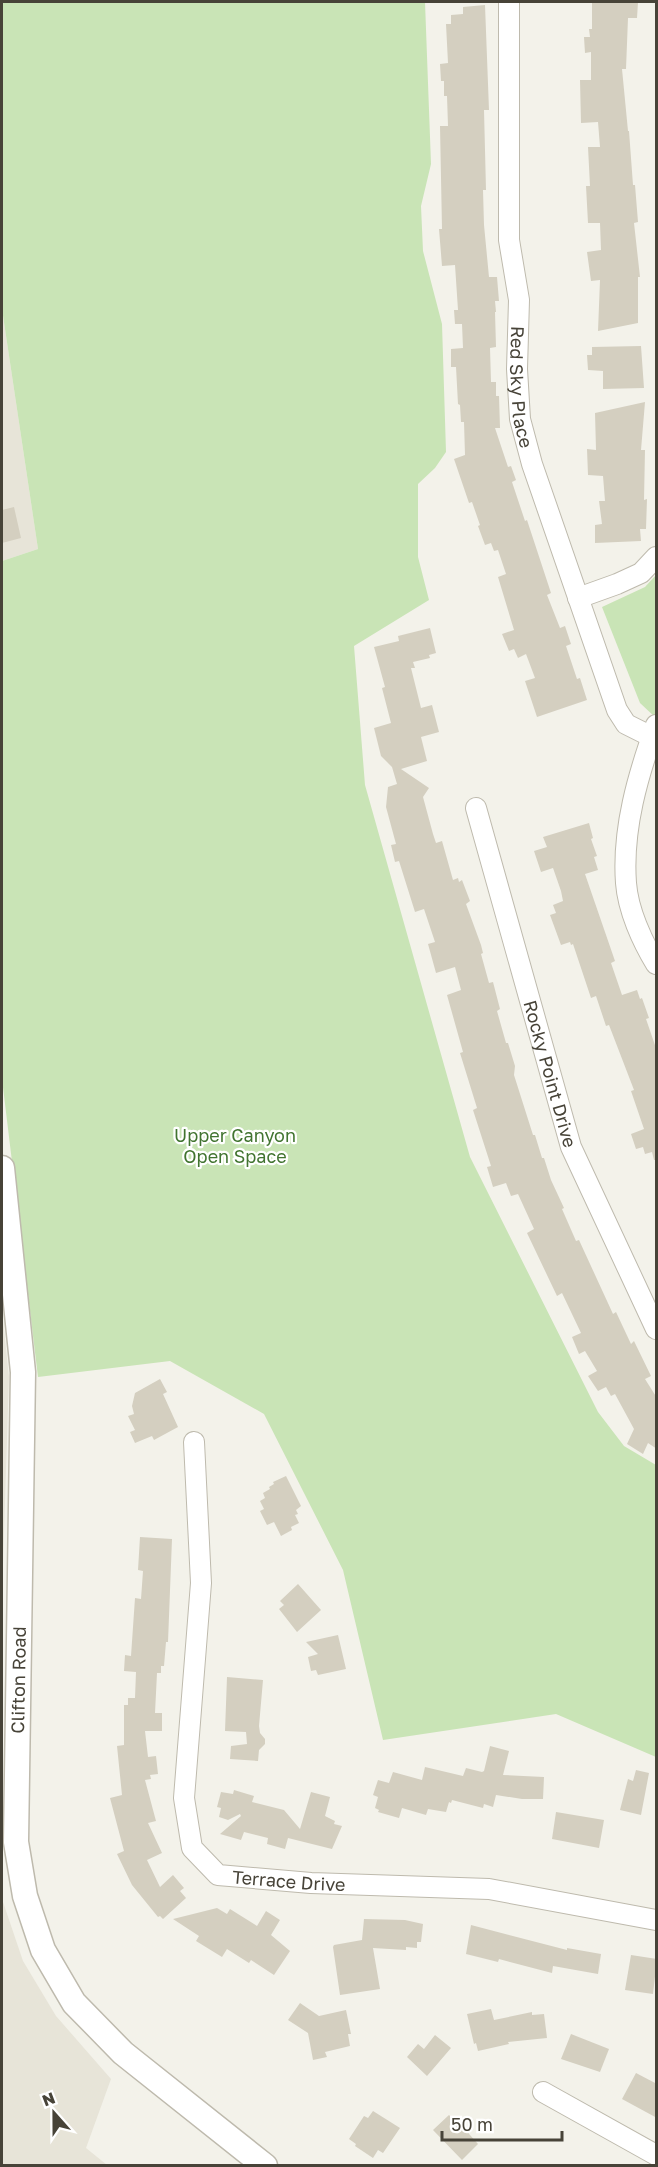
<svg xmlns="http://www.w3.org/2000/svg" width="658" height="2167" viewBox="0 0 658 2167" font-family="'Golos Text',sans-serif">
<rect width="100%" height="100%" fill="#f3f2ea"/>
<g fill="#e7e4d8">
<polygon points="2,309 38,549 2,561"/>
<polygon points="2,1311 9,1377 2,1596"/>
<polygon points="2,1899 23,1961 56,2016 111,2079 86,2148 107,2165 2,2165"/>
</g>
<g fill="#c9e4b6">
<polygon points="2,2 425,2 431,164 421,206 423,251 442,324 446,452 435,468 418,484 418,557 429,600 354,646 365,785 470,1157 598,1412 624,1446 656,1465 656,1757 556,1714 383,1740 343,1570 264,1414 170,1361 38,1377 2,1079 2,561 38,549 2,309"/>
<polygon points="656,575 656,718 640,703 602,607 645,587"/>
</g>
<g fill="#d4cfc0">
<polygon points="592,2 638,2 637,18 628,18 626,69 622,69 628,131 629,131 633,185 635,185 638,222 634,223 640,277 638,277 638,323 598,331 600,280 591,281 587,252 601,250 600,223 588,223 586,186 590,186 588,147 600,147 598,122 581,123 580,80 591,80 591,52 585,53 584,37 590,37 589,29 592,29"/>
<polygon points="485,5 489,110 484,110 486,190 483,190 484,225 489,277 497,277 499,301 495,301 496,312 495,312 496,347 490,348 491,382 496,382 496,396 499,396 500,428 495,428 508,467 511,466 516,480 512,482 525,521 527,520 551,593 547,595 560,628 565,626 571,644 566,646 577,679 580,678 587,700 537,717 525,681 535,678 526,654 518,658 514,649 509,651 502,634 514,630 498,577 506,574 498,550 494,551 491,543 485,545 478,526 480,525 472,502 469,503 454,459 465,455 464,422 461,422 460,405 458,404 456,367 451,367 451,349 463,348 462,324 455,324 454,310 458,310 455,265 442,266 439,229 442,229 440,126 448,126 447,96 444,96 444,81 441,81 440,64 448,63 446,24 451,24 451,15 463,14 463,7"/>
<polygon points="641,346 644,388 603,389 603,371 588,370 587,355 592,355 592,347"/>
<polygon points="645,402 641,450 645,450 644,500 647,499 646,529 640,529 641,541 595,543 595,525 602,524 599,501 605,501 603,476 588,475 587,449 596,450 595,413"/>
<polygon points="14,507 21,538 2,543 2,510"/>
<polygon points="430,628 436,653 429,655 430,658 413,662 415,668 411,668 421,708 432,705 439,732 421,737 427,761 401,769 429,788 423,797 433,834 436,843 442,841 453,880 458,878 459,882 462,880 470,901 466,904 481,945 483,953 481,954 489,983 493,982 500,1009 497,1011 506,1043 508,1043 515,1066 514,1075 533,1135 535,1135 542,1158 544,1158 551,1180 564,1208 562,1209 576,1241 579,1240 613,1314 616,1312 631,1344 634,1341 651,1376 645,1379 657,1398 657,1449 648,1443 643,1454 627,1444 634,1429 615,1394 611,1396 606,1387 598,1391 588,1376 597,1371 585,1351 579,1354 572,1337 581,1333 562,1293 557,1296 527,1233 534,1229 518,1194 511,1196 506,1183 493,1187 487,1167 491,1166 473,1110 477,1108 460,1053 463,1052 447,995 461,990 455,967 436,973 428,944 435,942 424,909 415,912 399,861 395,862 391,845 396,844 386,807 388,787 397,784 392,767 381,756 374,728 391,723 382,688 385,687 374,647 399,641 398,636"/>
<polygon points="589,823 593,838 591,839 597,856 594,857 598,870 585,874 615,961 611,963 622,995 637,990 640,999 642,998 649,1018 646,1019 657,1051 657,1160 654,1160 652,1152 645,1154 643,1147 636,1149 631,1134 644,1129 631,1091 634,1090 609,1025 606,1026 596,996 591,998 573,944 571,945 570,942 561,945 550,915 556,913 553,905 563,901 561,891 553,868 541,872 534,851 547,847 543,837"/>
<polygon points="160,1379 167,1392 163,1394 178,1427 154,1440 152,1436 135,1443 130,1432 135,1430 128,1416 134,1414 132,1406 135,1393"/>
<polygon points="286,1476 301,1506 296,1510 298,1514 295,1515 299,1523 291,1527 292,1530 281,1536 274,1522 267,1525 260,1511 264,1509 260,1501 265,1498 263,1493 270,1489 269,1487 274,1484 273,1482"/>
<polygon points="140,1537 172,1539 168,1642 166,1642 164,1666 161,1666 161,1673 157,1673 155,1713 162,1713 162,1731 145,1731 148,1757 156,1756 158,1774 150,1775 151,1779 145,1780 156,1821 148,1823 162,1853 147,1860 160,1887 173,1875 184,1888 180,1891 186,1898 163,1919 160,1916 158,1917 132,1885 117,1854 124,1851 110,1798 122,1795 117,1746 124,1745 124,1705 128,1705 128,1698 135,1698 136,1672 124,1671 125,1655 131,1656 135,1598 141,1599 143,1571 138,1570"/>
<polygon points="298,1584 321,1610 297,1632 279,1609 284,1605 280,1601"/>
<polygon points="338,1635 346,1669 318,1675 316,1670 311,1671 308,1657 318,1654 306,1642"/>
<polygon points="227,1677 263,1680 259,1726 260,1733 265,1739 265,1744 259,1750 258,1761 230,1759 231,1746 247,1744 246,1732 225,1731"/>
<polygon points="490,1746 509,1751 503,1775 544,1777 543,1799 522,1799 496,1795 493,1807 484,1804 483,1808 452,1800 451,1803 449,1802 446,1812 428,1809 426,1815 402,1808 399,1818 378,1812 379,1810 375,1808 378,1797 373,1795 378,1780 389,1783 393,1772 422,1780 425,1767 463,1776 466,1768 482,1772 484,1771"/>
<polygon points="636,1770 649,1773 641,1815 620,1810 628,1779 633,1781"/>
<polygon points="234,1790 254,1796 252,1802 284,1810 300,1829 311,1792 330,1797 325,1816 335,1821 334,1824 342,1826 332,1849 288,1838 285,1849 267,1844 268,1838 244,1832 241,1840 220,1834 241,1816 240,1814 228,1820 219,1817 221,1808 217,1807 221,1792 233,1794"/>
<polygon points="556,1812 604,1820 599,1848 552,1839"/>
<polygon points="217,1908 227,1914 230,1909 257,1926 266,1911 280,1920 271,1935 290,1951 274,1975 251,1960 249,1963 227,1949 222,1957 196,1941 199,1936 173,1919"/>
<polygon points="364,1919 405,1920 423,1924 421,1942 417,1942 417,1948 406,1947 406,1950 373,1948 380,1989 340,1995 333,1947 334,1945 362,1940"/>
<polygon points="471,1925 567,1950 567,1948 601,1954 598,1974 553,1966 552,1973 499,1959 498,1962 466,1954"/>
<polygon points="631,1955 657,1959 653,1994 625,1990"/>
<polygon points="300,2003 319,2016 346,2010 351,2034 348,2034 350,2046 325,2052 327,2057 313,2060 308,2033 288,2020"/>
<polygon points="491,2009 494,2020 532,2012 532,2015 544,2014 547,2038 508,2042 509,2044 478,2051 476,2043 474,2044 467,2014"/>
<polygon points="571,2034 609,2049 600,2072 561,2059"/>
<polygon points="435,2035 451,2048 427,2076 407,2057 418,2044 424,2049"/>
<polygon points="636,2073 657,2084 657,2118 622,2099"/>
<polygon points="373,2111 400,2128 383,2153 378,2150 373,2158 355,2146 356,2144 349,2139 364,2116 368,2118"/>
<polygon points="449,2115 461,2127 462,2126 478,2144 462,2160 433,2130"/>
</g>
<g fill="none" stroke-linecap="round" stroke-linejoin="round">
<defs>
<g id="minor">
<path id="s1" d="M509,2V240L519,300L517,369L520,419L532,464L617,710L626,724L652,737"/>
<polyline points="578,598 617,584 641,573 656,557"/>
<path d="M656,725C638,775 622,829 626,883C628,910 642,941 656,964"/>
<path id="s2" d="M476,808L571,1147L656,1329"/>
<path id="s3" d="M194,1442L201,1583L184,1798L192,1848L218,1875L311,1883L489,1889L656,1920"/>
<polyline points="543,2092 656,2155"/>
</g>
<polyline id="tertiary" points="2,1168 23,1372 16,1842 25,1896 43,1950 74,2003 123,2053 265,2166"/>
</defs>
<use href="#minor" stroke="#bebaad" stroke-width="22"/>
<use href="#tertiary" stroke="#bebaad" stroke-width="27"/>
<use href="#minor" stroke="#fff" stroke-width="20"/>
<use href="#tertiary" stroke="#fff" stroke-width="24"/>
</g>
<g text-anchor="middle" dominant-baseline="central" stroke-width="4.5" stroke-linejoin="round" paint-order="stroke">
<g font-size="18" fill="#474338" stroke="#fff">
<text stroke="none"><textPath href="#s1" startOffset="386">Red Sky Place</textPath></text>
<text stroke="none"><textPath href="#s2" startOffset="276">Rocky Point Drive</textPath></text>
<text transform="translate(18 1680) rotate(-89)">Clifton Road</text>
<text stroke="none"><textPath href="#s3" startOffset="516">Terrace Drive</textPath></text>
</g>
<g font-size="18" fill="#417430" stroke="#fff">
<text x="235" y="1135">Upper Canyon<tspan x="235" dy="21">Open Space</tspan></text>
</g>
</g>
<rect width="658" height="2167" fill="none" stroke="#474338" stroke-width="6"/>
<g transform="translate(54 2113) rotate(339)" stroke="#ffffff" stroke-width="4.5" paint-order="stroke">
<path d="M0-4.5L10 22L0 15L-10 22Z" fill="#474338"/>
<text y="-9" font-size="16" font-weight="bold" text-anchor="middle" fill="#474338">N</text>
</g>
<path d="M442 2131v9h120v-9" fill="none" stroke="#474338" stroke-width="3"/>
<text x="451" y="2131" font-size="18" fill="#474338" stroke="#ffffff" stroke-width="4.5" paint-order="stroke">50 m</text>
</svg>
